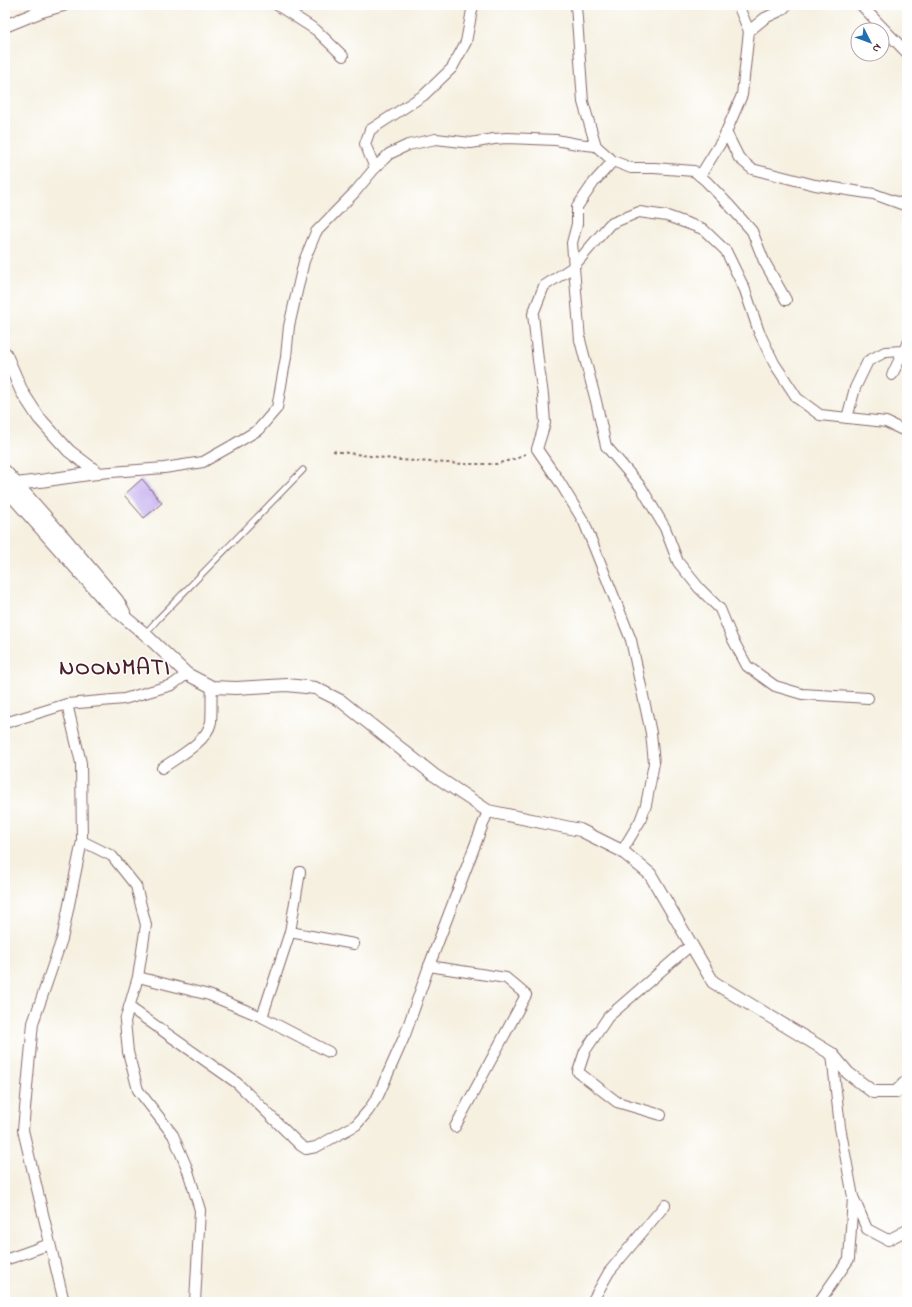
<svg xmlns="http://www.w3.org/2000/svg" width="912" height="1307" viewBox="0 0 912 1307" font-family="'Indie Flower',sans-serif">
<rect width="100%" height="100%" fill="#fff"/>
<filter id="ink" filterUnits="userSpaceOnUse"><feTurbulence type="fractalNoise" baseFrequency=".025" numOctaves="2"/><feDisplacementMap in="SourceGraphic" scale="8" xChannelSelector="R" yChannelSelector="G"/><feConvolveMatrix kernelMatrix="1 2 1 2 8 2 1 2 1" color-interpolation-filters="sRGB"/></filter>
<filter id="wash" filterUnits="userSpaceOnUse"><feTurbulence type="fractalNoise" baseFrequency=".012" numOctaves="4" result="noise"/><feDisplacementMap in="SourceGraphic" scale="16" xChannelSelector="R" yChannelSelector="G"/><feGaussianBlur stdDeviation="0.9" result="paint"/><feColorMatrix in="noise" values="0 0 0 0 0 0 0 0 0 0 0 0 0 0 0 0 0 1.4 0 .05"/><feComposite in="paint" operator="in"/></filter>
<g filter="url(#wash)">
<rect width="100%" height="100%" fill="#f5f0e0"/>
<g id="blocks">
<polygon fill="#baa1eb" points="142,479 162,503 144,518 124,495"/>
</g>
</g>
<g filter="url(#ink)">
<use href="#blocks" fill-opacity="0" stroke="#86686a" stroke-width="1"/>
<g fill="none" stroke-linecap="round" stroke-linejoin="round">
<defs>
<polyline id="service" points="145,634 158,619 303,470"/>
<g id="minor">
<polyline points="277,5 316,30 343,56"/>
<polyline points="576,5 583,102 596,146"/>
<polyline points="738,5 749,31"/>
<polyline points="861,5 907,53"/>
<polyline points="726,132 739,158 752,169 815,185 874,194 907,206"/>
<polyline points="613,161 594,182 577,207 577,224 572,243 580,340 596,401 606,446 641,487 665,528 678,562 699,588 720,609 732,638 747,666 775,686 802,694 868,698"/>
<polyline points="375,168 365,144 370,130 424,95 452,68 466,42 473,5"/>
<polyline points="700,176 723,139 742,95 749,31 765,18 782,10 787,5"/>
<polyline points="892,375 907,344"/>
<polyline points="847,418 855,388 868,361 885,352 904,351"/>
<polyline points="98,473 164,468 203,462 233,445 258,430 277,408 286,357 289,326 304,261 316,232 355,192 375,168 389,154 408,145 436,139 471,143 494,139 507,138 556,140 577,144 596,146 613,161 631,168 654,168 694,171 706,181 729,205 752,231 764,261 786,300"/>
<polyline points="5,723 67,704 124,699 172,685 187,674"/>
<path d="M162,768C178,757 207,742 211,722C212,711 211,698 212,687"/>
<polyline points="82,841 112,856 136,886 146,925 138,977 125,1021 128,1052 138,1090 173,1135 187,1168 200,1210 195,1302"/>
<polyline points="622,851 640,821 646,805 654,763 651,733 631,640 616,602 584,522 559,481 537,449 545,423 543,395 538,360 533,314 544,286 573,267 610,224 639,212 667,216 703,229 726,251 745,290 759,332 774,363 797,398 820,415 886,422 907,432"/>
<polyline points="290,932 354,944"/>
<polyline points="429,966 506,978 526,995 455,1127"/>
<polyline points="138,977 209,995 262,1017 329,1052"/>
<polyline points="129,1007 237,1083 300,1145 306,1149 316,1147 356,1125 368,1111 378,1096 405,1035 429,966 488,811"/>
<polyline points="262,1017 290,932 300,872"/>
<polyline points="661,1115 617,1102 578,1072 585,1051 608,1017 691,945"/>
<polyline points="854,1199 867,1229 888,1240 907,1230"/>
<polyline points="5,1260 50,1244"/>
<polyline points="64,1302 23,1130 33,1023 62,939 82,841 81,763 67,704"/>
<polyline points="592,1302 609,1272 665,1205"/>
<polyline points="819,1302 849,1259 853,1197 840,1127 832,1054"/>
</g>
<g id="tertiary">
<polyline points="5,26 42,11 63,5"/>
<polyline points="5,353 22,392 39,418 69,451 98,473"/>
<polyline points="5,471 68,542 117,600 124,612"/>
<path d="M16,484C44,481 71,476 98,473"/>
<polyline points="5,488 106,602 145,634 187,674 212,687 236,688 287,685 315,688 341,701 434,775 488,811 580,830 622,851 650,874 713,982 832,1054 848,1073 873,1092 896,1092 907,1081"/>
</g>
</defs>
<use href="#service" stroke="#86686a" stroke-width="7"/>
<use href="#minor" stroke="#86686a" stroke-width="12"/>
<use href="#tertiary" stroke="#86686a" stroke-width="14"/>
<polyline stroke="#86686a" stroke-width="2" stroke-dasharray="3 3" stroke-linecap="butt" points="333,451 400,460 464,464 496,464 518,458 527,453"/>
<use href="#service" stroke="#fff" stroke-width="5"/>
<use href="#minor" stroke="#fff" stroke-width="10"/>
<use href="#tertiary" stroke="#fff" stroke-width="12"/>
</g>
</g>
<g text-anchor="middle" dominant-baseline="central" stroke-width="3" stroke-linejoin="round" paint-order="stroke">
<g font-size="22" font-weight="bold" letter-spacing="1" fill="#4a1f2b" stroke="#fff">
<text x="115" y="669">NOONMATI</text>
</g>
</g>
<rect width="912" height="1307" fill="none" stroke="#fff" stroke-width="20"/>
<g transform="translate(870 42) rotate(132)"><circle r="19" fill="#ffffff" stroke="#b7a5aa"/>
<path d="M0-3L7 15L0 10L-7 15Z" fill="#1f6fb2"/>
<text y="-6" font-size="11" font-weight="bold" text-anchor="middle" fill="#4a1f2b">N</text>
</g>
</svg>
